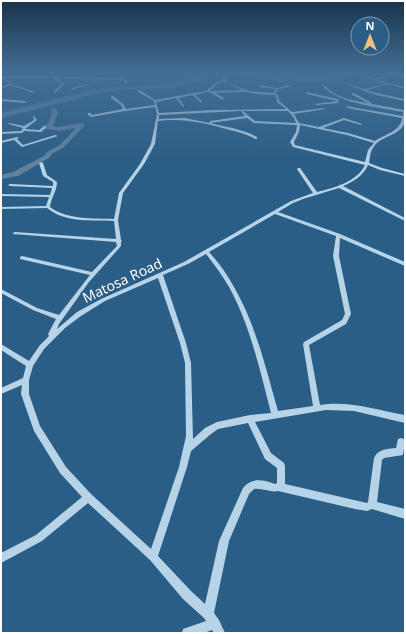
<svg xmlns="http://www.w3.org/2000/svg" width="406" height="634" viewBox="0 0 406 634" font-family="'Noto Sans',sans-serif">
<rect width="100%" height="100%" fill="#2b5e86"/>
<g fill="#4078a2">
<polygon points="199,72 205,72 208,76 205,81 170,87 120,89 82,96 1,117 1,112 99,88 170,83 199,76"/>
<polygon points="226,72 252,72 284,77 313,77 335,72 361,72 341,80 313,83 261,79"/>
</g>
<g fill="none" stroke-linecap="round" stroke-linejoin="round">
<g fill="#60829c" fill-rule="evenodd">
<polygon points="197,72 201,72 204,77 203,81 171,87 120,90 99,93 1,118 1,114 99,91 120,88 171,85 199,79"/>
<path d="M229,72C257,72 287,80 316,80C326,79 335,72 346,72L318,82L266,79Z"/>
<polygon points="54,108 56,109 58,113 53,126 59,127 82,123 85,125 64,147 52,154 49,158 18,176 1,179 1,175 13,172 44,156 47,152 60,145 76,128 59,131 43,128 43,126 48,124 52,113 51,110"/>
</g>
<g fill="#b7d3e7" fill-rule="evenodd">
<polygon points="1,72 3,72 2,73"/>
<polygon points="123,72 125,72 123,77 128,83 126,83 123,80 56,78 64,84 55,93 54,91 62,84 53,78 6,78 4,79 11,82 11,84 35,92 33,93 11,85 1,89 1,87 9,84 9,82 1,79 4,78 1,78 1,76 32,76 122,78 121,77"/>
<polygon points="268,72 285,72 284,73"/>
<polygon points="389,73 405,76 405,78 390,75 388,77 376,80 405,87 405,89 388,84 367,90 377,93 405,99 405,101 375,95 344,83 346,83 364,89 386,84 362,77 374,79 386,76"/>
<path d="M222,77L227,80L225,82L249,91L273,93L276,89L259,87L260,85L277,88L289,85V87L278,89L275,94L278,95L279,101L292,112L324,108L325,109L294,114L299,123L319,127L344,118L362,124L361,125L344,120L323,128L348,133L375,141C385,134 400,132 402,118L347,108L346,106L403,116V112C382,108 334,103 322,85H324L335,94L347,99L404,110L405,109C405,113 406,118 405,122C400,137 380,135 373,148C370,152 370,158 369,163L382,168L405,174V176L380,170L368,165C363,176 353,182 343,186L405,218V221L339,188L303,199L293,203L278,212L340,234L405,262V266L340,238L339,256L351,314L346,324L309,345L320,405C348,400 378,410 405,415V423L354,411L326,410L255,422L271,453L284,463L285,466V484L367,503L368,502L374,458C378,449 387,449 396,448L398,439L401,438L404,439L405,442L403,455L384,458L382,460L377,502L405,509V519L372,509L367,511L355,509L278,491C271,493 263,488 254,489L249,494L229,541L214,613L219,620L225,633H214L212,630L204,633H182L183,629L206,621L204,618L183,599L150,560L88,503L42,541L1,563V553L36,535L82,497L60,473L34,431L21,394L22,385L1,394V388L23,378L26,366L1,350V344L29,361L40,345L49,336L48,334L56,319L33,310L1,293V289L37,308L59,315L90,275L20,259V257L22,256L92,272L117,246L116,242L13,234V233L15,232L116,239L114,221C92,220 65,223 47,208L1,209V207L46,206L49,197L1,196V194L50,195L52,188L10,186L8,185L10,184L53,186V182L43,176L39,163L41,162L43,163L47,175L57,182C57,191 51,198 50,207C67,220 93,218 114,219L119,193L140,164L151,144L157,114L155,107L125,111L91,117L88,115V113H90L92,115L123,109L121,105L111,98V96H113L123,104L126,109L155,105L154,101L138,92V90H140L155,100L206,91L217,82L224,80L221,78ZM223,82L242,90L209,91L219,83ZM208,92L211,93L223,100L224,98L215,93L245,92L256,94L274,95H276L277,102L286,109L214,110L159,113L156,102L176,98L183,107L184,106L178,98L193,95L201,103L202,101L195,95ZM241,111L245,116L210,121L209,123L185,118L159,119V115ZM243,111H288L294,118L296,123L255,121ZM247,118L254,123L297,125L296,132L290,142L293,147L365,165C357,182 333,188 317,192L300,168H298L297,169L313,193L291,201L184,262L101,299L77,312L57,329L59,324L89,282L121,246V242L122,241L121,240L118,220L123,193L144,164L155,144L158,121C183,118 205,123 229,130C238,132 247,134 255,139H257V137C243,129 226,127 210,123ZM300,125L347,135L374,143L368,150L365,162L295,145L294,142L299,132ZM275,214L336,236L333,256L345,314L342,320L304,342L303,344L313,406L278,411C266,369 256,325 234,287C227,274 219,263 209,252ZM206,254C214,264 222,275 229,287C250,325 260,370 271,413L250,415L217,422L205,428L193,439L191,363L186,343L163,275L188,264ZM158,278L180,343L185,363L186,436L179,467L151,549L91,494L66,467L40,426L29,394V380L33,366L44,349L65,328L81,316L105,301ZM248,423L265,459L277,468V483L275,484C263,480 252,477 243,488L219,541L205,604L191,591L158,556L187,467L191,451L211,434L218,429Z"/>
<polygon points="96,81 98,81 72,90 70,89"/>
<polygon points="307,92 338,99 339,100 338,101 306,94"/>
<polygon points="352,93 354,93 372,103 370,104 352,95"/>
<polygon points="1,99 25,101 26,102 25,103 1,101"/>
<polygon points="338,101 339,103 316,105 315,104"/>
<polygon points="34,116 37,120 25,129 39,130 44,126 46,126 46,128 41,132 24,131 22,133 1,134 1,132 21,131 23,128 8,124 9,123 24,126 34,120 33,117"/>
<polygon points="55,135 58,136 22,147 14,140 1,143 1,141 17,137 19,138 17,139 23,145"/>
</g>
</g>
<linearGradient id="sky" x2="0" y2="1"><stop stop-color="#18344a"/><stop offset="0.45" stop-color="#446e95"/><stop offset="1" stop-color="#446e95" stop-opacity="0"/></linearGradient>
<rect width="406" height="161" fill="url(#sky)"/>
<g text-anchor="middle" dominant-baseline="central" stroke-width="4" stroke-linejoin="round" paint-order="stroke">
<g font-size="14" fill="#fff" stroke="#2b5e86">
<text transform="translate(122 280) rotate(-25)">Matosa Road</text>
</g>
</g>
<rect width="406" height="634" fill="none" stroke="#ffffff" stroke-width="4"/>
<g transform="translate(370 36)"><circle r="19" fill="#2b5e86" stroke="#809eb6"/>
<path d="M0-3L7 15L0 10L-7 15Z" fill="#edc07f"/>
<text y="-6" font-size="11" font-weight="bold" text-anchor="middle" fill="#ffffff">N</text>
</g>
</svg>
